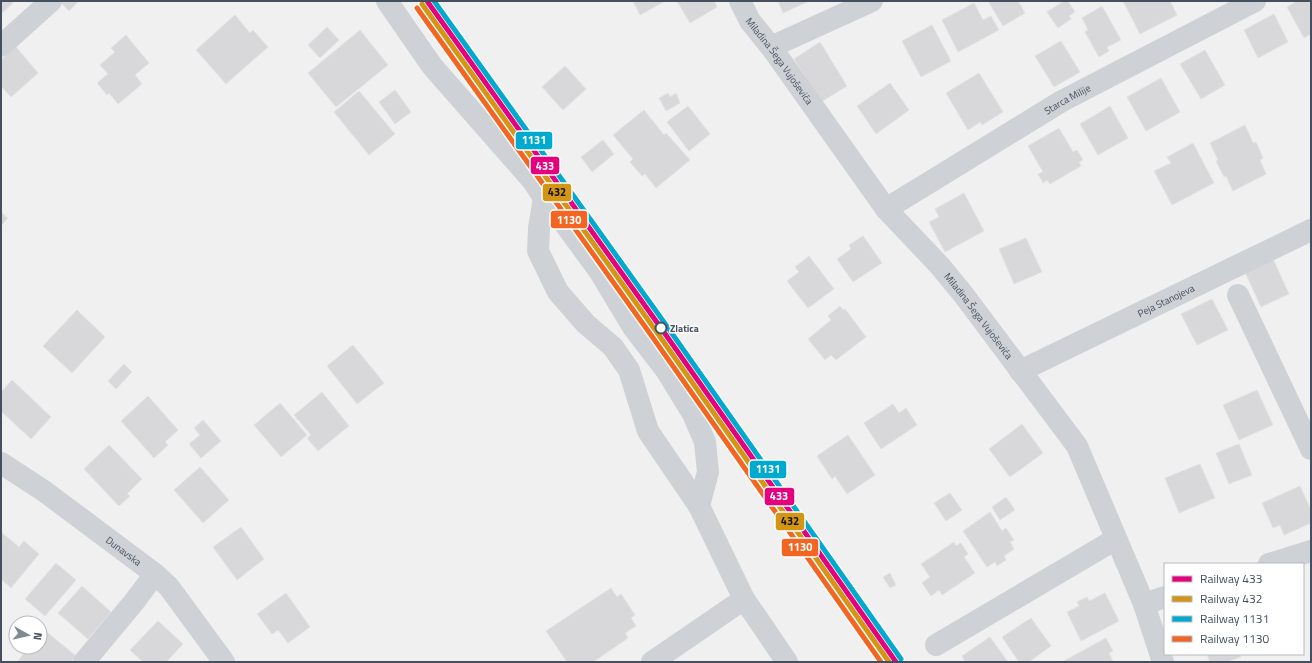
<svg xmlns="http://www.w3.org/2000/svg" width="1312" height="663" viewBox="0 0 1312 663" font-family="'Titillium Web',sans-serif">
<rect width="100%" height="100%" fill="#f1f0f0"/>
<g fill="#d8d8db" stroke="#e2e2e3">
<polygon points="1,1 11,1 13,3 1,14"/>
<polygon points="59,1 79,1 69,11"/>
<polygon points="633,1 665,1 640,15"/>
<polygon points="677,1 714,1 717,7 690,23"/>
<polygon points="778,1 809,1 783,13"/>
<polygon points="988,1 1018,1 1025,13 1003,26"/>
<polygon points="1064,1 1068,1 1075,12 1069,16 1071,19 1058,28 1047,12"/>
<polygon points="1123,1 1170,1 1177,15 1140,34"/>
<polygon points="1297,1 1311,1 1311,34 1304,38 1287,7"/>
<polygon points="974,3 983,20 991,16 999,30 958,52 942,20"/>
<polygon points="1102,6 1121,40 1107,47 1109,51 1099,57 1085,32 1088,30 1082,18"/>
<polygon points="1274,14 1288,42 1258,58 1244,30"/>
<polygon points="235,15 250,33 253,30 268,47 226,84 196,50"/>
<polygon points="932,25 951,61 921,77 902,41"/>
<polygon points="327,27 339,40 320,58 308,45"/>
<polygon points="360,30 388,65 336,107 308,73"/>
<polygon points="126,35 149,63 135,75 142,84 118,104 109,93 107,95 97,83 108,74 100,65 115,52 111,48"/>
<polygon points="1061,41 1080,72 1054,87 1035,56"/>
<polygon points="820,42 847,86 821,102 794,59"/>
<polygon points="16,47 38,73 11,97 1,86 1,60"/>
<polygon points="1205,50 1225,85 1201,99 1180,64"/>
<polygon points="565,66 586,89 563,110 542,87"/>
<polygon points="979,73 1003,112 982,125 980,122 968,130 946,93"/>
<polygon points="1161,78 1180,112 1146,131 1127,97"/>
<polygon points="890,83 909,110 876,134 857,106"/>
<polygon points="395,90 411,112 395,124 379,102"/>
<polygon points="359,91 395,134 369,155 334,112"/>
<polygon points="668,93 670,97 676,93 680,103 666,111 659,98"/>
<polygon points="688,106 710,134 689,151 667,122"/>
<polygon points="1110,106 1128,138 1098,155 1080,124"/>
<polygon points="644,110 664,135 666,133 690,160 656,188 645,174 642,176 630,162 633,159 613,135"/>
<polygon points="1245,125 1253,143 1256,142 1263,158 1260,160 1266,174 1233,191 1226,176 1224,177 1216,161 1218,160 1210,143"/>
<polygon points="1059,128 1073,152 1077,150 1083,160 1079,162 1081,166 1050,184 1047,180 1043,183 1038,174 1043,172 1028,146"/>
<polygon points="603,140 614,154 592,172 581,157"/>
<polygon points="1193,143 1214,183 1172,205 1154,171 1171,163 1167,157"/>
<polygon points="964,193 984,231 945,252 929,222 939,217 935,209"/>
<polygon points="1,212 8,218 1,226"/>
<polygon points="863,236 882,263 853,282 837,259 851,249 849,245"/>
<polygon points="1026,238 1042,272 1014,284 999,249"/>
<polygon points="809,256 834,289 808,308 787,281 799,272 795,267"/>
<polygon points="1273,259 1289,294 1261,307 1245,272"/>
<polygon points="1212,299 1228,330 1197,345 1181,314"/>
<polygon points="840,306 843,310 845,309 866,337 836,360 831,355 825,360 808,339 831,320 828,316"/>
<polygon points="77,310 105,337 72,373 43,346"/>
<polygon points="353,345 384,383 357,404 327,366"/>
<polygon points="124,364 132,372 116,389 108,381"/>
<polygon points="12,380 51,417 31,439 1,411 1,392"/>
<polygon points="1257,390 1273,425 1239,440 1223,405"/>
<polygon points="322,392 349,426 318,451 307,438 311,435 294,415"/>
<polygon points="148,396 178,430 165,442 168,445 154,458 121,421"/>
<polygon points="280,403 307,435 281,457 254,425"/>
<polygon points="893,404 899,413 906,408 917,425 881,449 864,423"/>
<polygon points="203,420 221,441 201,458 189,444 200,435 194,428"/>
<polygon points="1022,424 1043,453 1010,477 989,449"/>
<polygon points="848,435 875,475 847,494 835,476 832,479 817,456"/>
<polygon points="1239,444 1252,475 1229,484 1216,453"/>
<polygon points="109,445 142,479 127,494 130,496 119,506 84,469"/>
<polygon points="1200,464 1215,498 1179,513 1165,478"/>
<polygon points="200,467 229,500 203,523 174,490"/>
<polygon points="1300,486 1311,510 1311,523 1284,535 1280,525 1273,528 1262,503"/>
<polygon points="950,493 962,510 946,521 934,503"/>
<polygon points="1006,497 1015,510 1000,520 992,507"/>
<polygon points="990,512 1002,531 1006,528 1014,540 1010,542 1014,549 1004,556 1006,560 997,566 995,562 987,567 963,531"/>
<polygon points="241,527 264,559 237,580 213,547"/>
<polygon points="1,532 19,547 24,541 39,554 11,588 1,579"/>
<polygon points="954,542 956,546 961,543 968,554 964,557 975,573 942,595 939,590 931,596 922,583 930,577 921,564"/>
<polygon points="56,563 76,580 45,616 25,599"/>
<polygon points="890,573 896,585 890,588 883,577"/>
<polygon points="82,586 111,612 88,639 58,613"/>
<polygon points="611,588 617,597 621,594 635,615 631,618 636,626 625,633 628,638 593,662 567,662 546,631"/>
<polygon points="286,593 310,627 288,643 278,630 272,634 257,614"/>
<polygon points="1105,593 1119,621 1081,641 1067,612 1079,606 1077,602 1087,597 1089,601"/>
<polygon points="1031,618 1051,646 1029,662 1019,662 1002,637"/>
<polygon points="158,621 183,644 166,662 143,662 130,650"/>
<polygon points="43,629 76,656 71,662 20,662 18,661 29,647 40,647 40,634"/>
<polygon points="990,637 1008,662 965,662 962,656"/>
<polygon points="1106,638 1113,651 1109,653 1113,662 1062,662"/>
<polygon points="1207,654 1240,654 1241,657 1226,662 1210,662"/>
</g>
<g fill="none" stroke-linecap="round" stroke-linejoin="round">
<g stroke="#ced1d5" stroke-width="22">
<polyline points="387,1 432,66 533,181 544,198 539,228 538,251 558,292 586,324 613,347 629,370 648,431 699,506 744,599 787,662"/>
<path id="s1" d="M740,1L750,21L771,47L886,209L940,266L963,294L1077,446L1144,604L1163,662"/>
<polyline points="1,46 51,1"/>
<polyline points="771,47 872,1"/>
<polyline points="544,198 559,216 600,272 633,327 666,370 693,414 705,442 708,472 699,506"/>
<path id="s2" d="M886,209L1062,101L1255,1"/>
<polyline points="1238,295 1311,449"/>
<path id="s3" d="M1020,371L1311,230"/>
<path id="s4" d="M1,463L44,491L155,574L169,587L224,662"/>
<polyline points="1269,564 1311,551"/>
<polyline points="1144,604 1165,597"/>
<polyline points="936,645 1116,539"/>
<polyline points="84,662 134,602 155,574"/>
<polyline points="652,662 744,599"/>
</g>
<defs>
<polyline id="rail-1" points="427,1 661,328 896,662"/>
<polyline id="rail-2" points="422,4 656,331 889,662"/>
<polyline id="rail-3" points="434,1 666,325 901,659"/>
<polyline id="rail-4" points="417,8 651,335 881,662"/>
</defs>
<use href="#rail-1" stroke="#fff" stroke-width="8"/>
<use href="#rail-2" stroke="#fff" stroke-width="8"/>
<use href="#rail-3" stroke="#fff" stroke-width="8"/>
<use href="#rail-4" stroke="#fff" stroke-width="8"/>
<use href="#rail-1" stroke="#e5007d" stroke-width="5"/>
<use href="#rail-2" stroke="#d39513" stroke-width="5"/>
<use href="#rail-3" stroke="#00a9ce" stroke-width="5"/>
<use href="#rail-4" stroke="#f26522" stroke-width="5"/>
</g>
<circle fill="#fff" stroke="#45505f" stroke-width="2" cx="661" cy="328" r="5.5"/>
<g text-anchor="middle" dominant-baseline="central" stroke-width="3" stroke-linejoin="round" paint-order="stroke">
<g font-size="10" fill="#45505f" stroke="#fff">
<text stroke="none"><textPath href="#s1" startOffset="72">Miladina Šega Vujoševića</textPath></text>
<text stroke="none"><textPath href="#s2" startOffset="212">Starca Milije</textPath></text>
<text stroke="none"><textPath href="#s3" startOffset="162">Peja Stanojeva</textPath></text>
<text stroke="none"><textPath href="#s1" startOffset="396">Miladina Šega Vujoševića</textPath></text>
<text stroke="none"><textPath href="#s4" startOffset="151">Dunavska</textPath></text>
</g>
<g font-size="10" font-weight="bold" fill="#45505f" stroke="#fff" text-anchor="start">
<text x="670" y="328">Zlatica</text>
</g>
</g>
<g stroke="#fff" stroke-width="1.5">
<rect x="515" y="131" width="38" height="19" rx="4" fill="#00a9ce"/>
<rect x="530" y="156" width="30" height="19" rx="4" fill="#e5007d"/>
<rect x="542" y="183" width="30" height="19" rx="4" fill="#d39513"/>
<rect x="550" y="210" width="38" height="19" rx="4" fill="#f26522"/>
<rect x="749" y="460" width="38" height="19" rx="4" fill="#00a9ce"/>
<rect x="764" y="487" width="31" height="19" rx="4" fill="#e5007d"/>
<rect x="775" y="512" width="30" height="19" rx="4" fill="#d39513"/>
<rect x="781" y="538" width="38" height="19" rx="4" fill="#f26522"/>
</g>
<g font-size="11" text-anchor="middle" font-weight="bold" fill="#fff">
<text x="534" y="144">1131</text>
<text x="545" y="170">433</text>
<text x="569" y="224">1130</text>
<text x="768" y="473">1131</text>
<text x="779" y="500">433</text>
<text x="800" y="551">1130</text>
</g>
<g font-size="11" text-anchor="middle" font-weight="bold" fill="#111">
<text x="557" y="196">432</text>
<text x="790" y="525">432</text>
</g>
<rect width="1312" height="663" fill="none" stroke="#45505f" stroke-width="4"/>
<rect x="1164" y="563" width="140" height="92" fill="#ffffff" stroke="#b5b9bf"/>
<rect x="1172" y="576" width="20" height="6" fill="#e5007d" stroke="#b5b9bf"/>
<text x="1200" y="583" font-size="12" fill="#45505f">Railway 433</text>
<rect x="1172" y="596" width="20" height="6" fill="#d39513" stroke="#b5b9bf"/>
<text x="1200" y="603" font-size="12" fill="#45505f">Railway 432</text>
<rect x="1172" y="616" width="20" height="6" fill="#00a9ce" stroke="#b5b9bf"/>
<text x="1200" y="623" font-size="12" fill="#45505f">Railway 1131</text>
<rect x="1172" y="636" width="20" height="6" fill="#f26522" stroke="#b5b9bf"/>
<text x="1200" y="643" font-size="12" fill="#45505f">Railway 1130</text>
<g transform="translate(28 635) rotate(98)"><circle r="19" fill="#ffffff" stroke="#b5b9bf"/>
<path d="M0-3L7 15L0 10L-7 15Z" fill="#818892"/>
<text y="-6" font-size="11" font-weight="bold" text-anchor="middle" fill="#45505f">N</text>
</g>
</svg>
